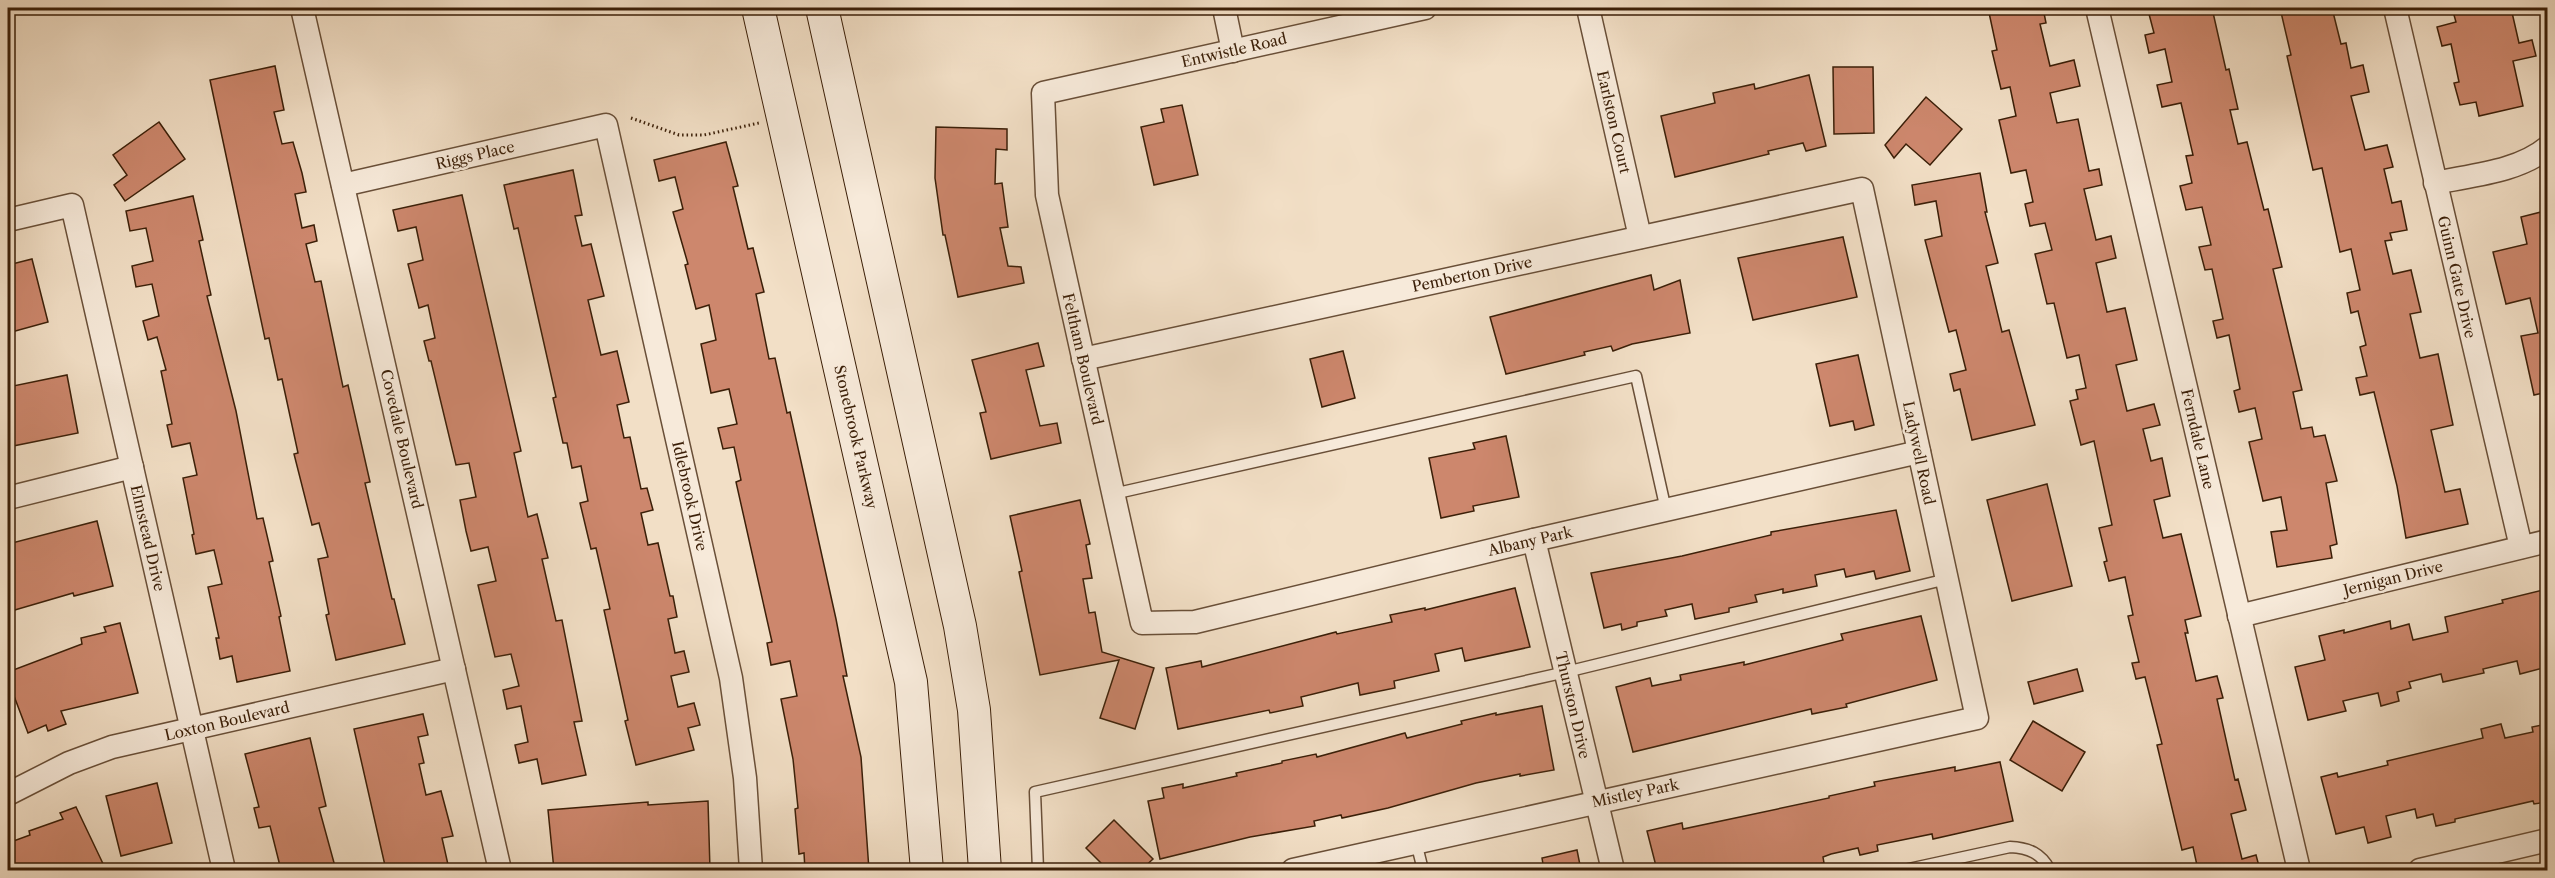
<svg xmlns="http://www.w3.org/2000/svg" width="2555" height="878" viewBox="0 0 2555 878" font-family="'Libre Caslon Text',serif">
<rect width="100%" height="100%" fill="#f2dfc6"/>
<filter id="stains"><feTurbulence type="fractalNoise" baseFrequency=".00333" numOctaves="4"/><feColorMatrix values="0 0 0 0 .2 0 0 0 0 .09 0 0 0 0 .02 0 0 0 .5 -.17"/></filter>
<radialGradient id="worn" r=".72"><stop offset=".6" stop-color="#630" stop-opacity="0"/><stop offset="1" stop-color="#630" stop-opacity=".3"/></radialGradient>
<g fill="#cd876d" stroke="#3b1f08" stroke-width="1.5">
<polygon points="1988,8 2043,8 2046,23 2040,24 2050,66 2074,60 2080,86 2050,93 2057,123 2078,119 2089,171 2099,169 2102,185 2084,189 2096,240 2111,236 2116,258 2096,263 2107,312 2125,308 2137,360 2116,365 2127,411 2154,404 2160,425 2143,429 2151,461 2162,458 2170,496 2154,500 2163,538 2181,534 2201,616 2185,620 2188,633 2185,633 2196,681 2217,676 2223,698 2217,699 2235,780 2238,779 2246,810 2231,814 2242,859 2256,855 2260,870 2198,870 2193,847 2182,850 2157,745 2162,744 2145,677 2136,679 2132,663 2139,662 2128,616 2133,615 2125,577 2109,581 2104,562 2107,561 2099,528 2112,525 2094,441 2081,445 2070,401 2078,399 2076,390 2086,388 2079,355 2067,358 2054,303 2047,304 2035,254 2052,250 2045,223 2030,226 2025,204 2033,202 2026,170 2011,173 1999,120 2016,116 2010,87 2001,89 1992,51 1997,50"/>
<polygon points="2180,8 2212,8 2226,70 2229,69 2238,109 2230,110 2238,144 2247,142 2264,210 2268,209 2282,267 2273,269 2302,390 2293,392 2301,429 2312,427 2314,437 2325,435 2337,481 2326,483 2337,544 2330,546 2332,558 2277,567 2271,532 2287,530 2281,497 2263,501 2249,442 2262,439 2255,408 2239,412 2234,391 2240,389 2229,335 2217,338 2213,321 2223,319 2212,269 2205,270 2199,247 2211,245 2202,207 2186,210 2180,186 2192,183 2186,156 2193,155 2181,103 2162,107 2157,85 2172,82 2165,49 2149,53 2145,35 2154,33 2149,14"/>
<polygon points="2280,8 2332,8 2341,44 2346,43 2351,68 2363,65 2369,92 2351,96 2365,150 2387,145 2393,167 2384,169 2392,203 2401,201 2407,230 2390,233 2392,240 2385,241 2393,274 2411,270 2421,312 2410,314 2420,358 2438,354 2453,425 2431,430 2445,492 2460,489 2468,524 2406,538 2397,486 2374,392 2360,395 2356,378 2367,376 2360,347 2366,345 2358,311 2351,313 2347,293 2360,290 2351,249 2340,252 2322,168 2313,170 2287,56 2291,55"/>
<polygon points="2452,8 2511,8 2519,43 2532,40 2536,56 2513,61 2523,106 2479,116 2476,102 2460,105 2454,83 2459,82 2451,44 2442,46 2437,27 2456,22"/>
<polygon points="275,66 284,110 274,112 282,144 293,142 302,173 306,192 295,194 302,228 314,225 317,241 306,244 315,282 321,281 343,387 348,385 370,482 365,483 392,599 394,599 405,644 336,660 326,615 329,614 318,559 328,557 319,523 312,525 294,454 298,453 282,379 278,380 269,338 265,339 210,80"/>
<polygon points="1833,67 1873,67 1874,133 1834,134"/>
<polygon points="1809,75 1826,146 1806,151 1803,143 1768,151 1769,154 1675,177 1661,116 1715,103 1713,93 1754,84 1755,89"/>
<polygon points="1926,97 1962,129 1930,165 1906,144 1894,158 1885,145"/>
<polygon points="1182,105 1198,175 1154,185 1141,127 1164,122 1161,109"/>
<polygon points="159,122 185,159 125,201 114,185 127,175 113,155"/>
<polygon points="936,127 1007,129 1007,150 996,149 995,184 1002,183 1008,227 1000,228 1008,266 1021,267 1024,283 958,297 945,235 943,235 935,178"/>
<polygon points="726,142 738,186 733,187 748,249 753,248 764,292 756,294 769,359 775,358 787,413 790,412 836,619 847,676 843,676 861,757 869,870 805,870 804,853 799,854 795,809 798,808 793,759 781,699 797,696 790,661 771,665 767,643 772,642 736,482 741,480 734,447 723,449 718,428 737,424 729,389 711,393 701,344 716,340 709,305 696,309 685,265 688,264 673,212 683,209 675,177 659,181 654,160"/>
<polygon points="573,170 582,215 575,216 582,246 591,244 604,296 588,300 596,334 601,355 617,351 629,402 617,405 624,438 630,437 641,489 647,488 653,510 641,513 648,545 658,543 670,596 673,596 677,617 668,619 675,653 684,651 689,672 671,676 678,707 694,703 700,725 688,728 694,750 636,765 625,721 628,720 604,610 610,609 596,548 591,549 580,503 588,501 581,466 572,468 567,443 563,443 553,398 556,397 518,228 514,229 504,185"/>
<polygon points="1980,173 1987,212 1985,212 1998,263 1986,266 2002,332 2009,330 2035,425 1972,440 1960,389 1954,391 1950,374 1966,370 1956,330 1949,332 1925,240 1942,236 1936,201 1915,205 1912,185"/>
<polygon points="462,195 521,451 514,453 528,517 537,514 548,558 542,559 556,621 562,620 582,721 574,722 586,775 542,784 537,759 519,763 515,745 528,742 521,706 507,709 503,690 519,686 511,654 495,657 478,585 496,581 488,547 471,551 466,531 460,500 476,497 469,463 456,465 431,361 429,361 424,341 435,338 428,305 419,308 408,264 423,260 416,227 398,231 393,210"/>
<polygon points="193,196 203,240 199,241 211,295 207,296 236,411 257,519 263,518 273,561 269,562 281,616 279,617 290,671 237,682 232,656 220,659 216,638 219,638 208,587 222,584 214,550 196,554 192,535 194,534 183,478 197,475 190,443 172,447 167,425 172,424 161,371 166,370 157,337 148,340 143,321 159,316 152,284 136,287 132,266 153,261 146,228 130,231 126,211"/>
<polygon points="2541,212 2547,239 2547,392 2534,395 2521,336 2538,333 2530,298 2506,304 2493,252 2527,244 2521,217"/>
<polygon points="1843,237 1857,297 1753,320 1738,258"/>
<polygon points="32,259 48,322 8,333 8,265"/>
<polygon points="1651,275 1654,290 1680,280 1690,333 1632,344 1613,351 1611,346 1584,352 1585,355 1506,374 1490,317"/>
<polygon points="1038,343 1044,366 1026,370 1040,426 1057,423 1061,443 991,459 980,413 986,412 972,360"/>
<polygon points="1343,351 1355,398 1322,407 1310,359"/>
<polygon points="1858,355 1874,425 1855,430 1853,421 1830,426 1816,364"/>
<polygon points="67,375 78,433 8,447 8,387"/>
<polygon points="1506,436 1519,497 1473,506 1474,511 1441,518 1429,458 1475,449 1473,443"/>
<polygon points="2047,484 2072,586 2012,601 1987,500"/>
<polygon points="1080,500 1090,544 1086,545 1092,578 1083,579 1089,613 1095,612 1102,652 1154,668 1135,729 1100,718 1119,660 1040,675 1019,572 1022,571 1010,516"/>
<polygon points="1896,510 1910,571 1876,579 1874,571 1846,577 1844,569 1815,575 1817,586 1783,593 1783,589 1755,595 1757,602 1729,608 1729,612 1695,619 1692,604 1665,610 1667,616 1637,622 1637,626 1622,630 1621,624 1604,628 1591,573 1682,556 1771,535 1771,532"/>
<polygon points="97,521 113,586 74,596 73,593 8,612 8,544"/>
<polygon points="1515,588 1530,647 1465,661 1462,648 1435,654 1439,671 1394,681 1395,688 1360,695 1358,683 1301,697 1303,706 1270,713 1269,710 1178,729 1166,668 1201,661 1202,667 1336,632 1337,634 1392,622 1390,615 1425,608 1425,610"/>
<polygon points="2547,589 2547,667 2520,674 2517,661 2483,669 2484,673 2443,682 2441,674 2409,682 2411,688 2397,692 2399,701 2381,706 2378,693 2343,701 2346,711 2308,720 2295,667 2325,660 2319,636 2344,630 2344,633 2390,621 2391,629 2409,624 2413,640 2448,632 2445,617 2503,603 2502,600"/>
<polygon points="1921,616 1937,680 1846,704 1847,707 1812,714 1811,709 1633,752 1616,687 1650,678 1652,686 1681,680 1680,675 1744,662 1744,665 1843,640 1841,634"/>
<polygon points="120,623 138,693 61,711 66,724 48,731 46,725 28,733 8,680 8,672 82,644 81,638 106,632 104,627"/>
<polygon points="2077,669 2083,691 2034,704 2028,682"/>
<polygon points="1542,706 1554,770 1520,776 1520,774 1476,783 1388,808 1342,818 1341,815 1314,821 1315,826 1250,837 1160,859 1148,801 1164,798 1162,788 1183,784 1183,788 1237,776 1236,773 1282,763 1282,761 1316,754 1317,757 1405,733 1407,738 1462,724 1461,721 1496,713 1496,715"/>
<polygon points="423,714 428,735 418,737 424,763 419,764 426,795 441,791 453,836 442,838 449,869 386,870 354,729"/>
<polygon points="2033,721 2085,752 2062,791 2010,760"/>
<polygon points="2501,724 2505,738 2533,732 2532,727 2547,724 2547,802 2534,804 2533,801 2455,819 2455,822 2436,826 2433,814 2417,818 2415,809 2386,816 2391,837 2368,843 2364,827 2336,834 2321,777 2337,773 2338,777 2388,765 2387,761 2483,738 2481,729"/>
<polygon points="310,738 326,806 319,808 336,870 281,870 270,826 259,828 254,808 259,807 245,754"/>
<polygon points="2000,762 2013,821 1933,839 1932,834 1877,845 1878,851 1860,855 1858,848 1831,854 1823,857 1824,863 1784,870 1657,870 1647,831 1682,823 1683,829 1829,798 1829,796 1875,786 1874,782 1955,767 1955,771"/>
<polygon points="157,783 172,843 121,856 106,796"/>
<polygon points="708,801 710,870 685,870 685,868 554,870 548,810 648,802 648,805"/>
<polygon points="76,807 106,870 8,870 8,843 30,835 29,831 63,819 60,813"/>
<polygon points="1114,820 1153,859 1141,870 1108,870 1086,848"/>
<polygon points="1577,850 1581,870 1544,870 1542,858"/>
</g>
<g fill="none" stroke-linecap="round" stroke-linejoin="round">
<defs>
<g id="service">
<polyline points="1113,494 1636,376 1666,510"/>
<polyline points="1416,842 1423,870"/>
<polyline points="1038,870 1035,792 1566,672 1947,579"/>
<path d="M1904,870L2010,847C2029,848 2041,853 2050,870"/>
</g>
<g id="minor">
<polyline points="302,8 500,870"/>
<polyline points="1224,8 1233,51"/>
<polyline points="1425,8 1043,93 1047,195 1142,623 1195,622 1534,540 1919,452"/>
<polyline points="1588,8 1640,237"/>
<polyline points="2097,8 2299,870"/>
<polyline points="2395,8 2521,547"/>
<path d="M2435,183C2472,175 2518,172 2548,147"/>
<polyline points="343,185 606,125 731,678 745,778 751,870"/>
<polyline points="8,220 72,205 224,870"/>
<polyline points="1083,359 1862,189 1977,718 1293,870"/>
<polyline points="8,498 132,467"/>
<polyline points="1534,540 1613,870"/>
<polyline points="2239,616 2548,541"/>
<polyline points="8,794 69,763 112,747 454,669"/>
<polyline points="2420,870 2548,840"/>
</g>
<g id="secondary">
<polyline points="758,8 911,682 927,870"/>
<polyline points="822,8 960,626 974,710 985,870"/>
</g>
</defs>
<use href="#service" stroke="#694f38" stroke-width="13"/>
<use href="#minor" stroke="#694f38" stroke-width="25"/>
<use href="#secondary" stroke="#3b1f08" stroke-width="34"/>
<polyline stroke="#3b1f08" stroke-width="3" stroke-dasharray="1.5 3" stroke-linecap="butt" points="631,118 679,135 704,135 759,123"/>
<use href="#service" stroke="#f7eada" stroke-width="10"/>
<use href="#minor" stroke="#f7eada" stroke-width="22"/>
<use href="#secondary" stroke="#f7eada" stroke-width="32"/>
</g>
<g text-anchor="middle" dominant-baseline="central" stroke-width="5" stroke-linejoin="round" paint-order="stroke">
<g font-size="15" fill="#3b1f08" stroke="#f7eada">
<text transform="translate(1234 50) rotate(-13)">Entwistle Road</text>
<text transform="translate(1614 122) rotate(77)">Earlston Court</text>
<text transform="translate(475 155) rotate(-13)">Riggs Place</text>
<text transform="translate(1472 274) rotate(-12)">Pemberton Drive</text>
<text transform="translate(2457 277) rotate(77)">Guinn Gate Drive</text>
<text transform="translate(1083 359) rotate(77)">Feltham Boulevard</text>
<text transform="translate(856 437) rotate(77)">Stonebrook Parkway</text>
<text transform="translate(402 439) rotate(77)">Covedale Boulevard</text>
<text transform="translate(2198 439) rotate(77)">Ferndale Lane</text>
<text transform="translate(1919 453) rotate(78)">Ladywell Road</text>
<text transform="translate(690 496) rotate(77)">Idlebrook Drive</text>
<text transform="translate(148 538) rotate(77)">Elmstead Drive</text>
<text transform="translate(1530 541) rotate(-13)">Albany Park</text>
<text transform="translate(2393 578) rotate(-14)">Jernigan Drive</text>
<text transform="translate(1573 705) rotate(77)">Thurston Drive</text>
<text transform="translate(227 721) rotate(-13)">Loxton Boulevard</text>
<text transform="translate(1635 793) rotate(-12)">Mistley Park</text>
</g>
</g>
<rect width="2555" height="878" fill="none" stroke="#f2dfc6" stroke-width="30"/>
<rect x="9" y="9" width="2537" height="860" fill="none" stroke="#3b1f08" stroke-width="3"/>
<rect x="15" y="15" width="2525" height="848" fill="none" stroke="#3b1f08" stroke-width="1.5"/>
<rect width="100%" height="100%" filter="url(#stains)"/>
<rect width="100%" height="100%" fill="url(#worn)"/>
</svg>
